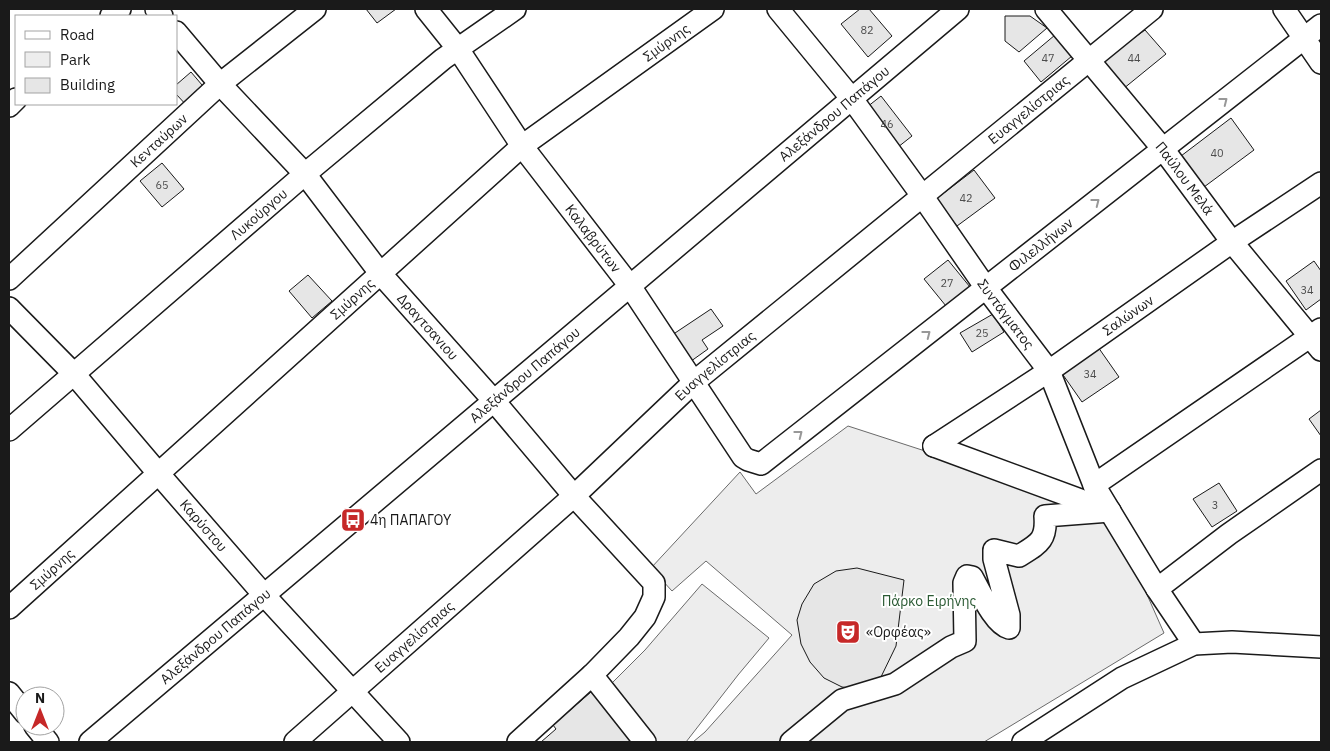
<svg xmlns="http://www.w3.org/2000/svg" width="1330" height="751" viewBox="0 0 1330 751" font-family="'IBM Plex Sans',sans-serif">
<rect width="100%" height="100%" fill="#fff"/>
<g fill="#ededed" stroke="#6a6a6a">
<polygon points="848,426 1110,511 1164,633 984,742 693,742 705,732 792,635 706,561 672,591 651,568 740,472 756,494"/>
<polygon points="702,584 769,638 738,675 686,742 656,742 608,687 645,650"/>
</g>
<g fill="#e6e6e6" stroke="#1a1a1a">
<polygon points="366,9 396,9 377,23"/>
<polygon points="860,9 869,9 892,36 868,57 841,24"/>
<polygon points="1005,16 1030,16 1047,28 1019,52 1005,41"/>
<polygon points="1145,30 1166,54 1123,89 1102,61"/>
<polygon points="1055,35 1072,56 1041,82 1024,61"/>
<polygon points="191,72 208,92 189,108 176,94 176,85"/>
<polygon points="881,96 912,136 893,151 862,111"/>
<polygon points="1231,118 1254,150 1204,187 1181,156"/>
<polygon points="162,163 184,189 162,207 140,181"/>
<polygon points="974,170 995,198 957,226 936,199"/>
<polygon points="948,260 970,287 946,306 924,279"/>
<polygon points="1314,261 1321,271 1321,299 1306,310 1286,281"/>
<polygon points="308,275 332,301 312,318 289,291"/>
<polygon points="711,309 723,326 702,340 708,349 687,364 669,337"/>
<polygon points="993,314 1004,332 972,352 960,333"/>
<polygon points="1098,347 1119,377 1082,402 1061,372"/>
<polygon points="1321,410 1321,436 1309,419"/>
<polygon points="1219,483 1237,511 1212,527 1193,499"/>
<polygon points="857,568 904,580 896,646 880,679 866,690 842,687 824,678 810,662 801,644 797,620 802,604 814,584 836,571"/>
<polygon points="592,691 637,742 541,742 556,729 553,725"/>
</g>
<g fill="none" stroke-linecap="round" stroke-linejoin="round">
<defs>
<g id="minor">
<polyline points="156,9 162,16"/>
<path id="s1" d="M426,9L458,49L522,146L630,286L743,457L748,460L761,464L1321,25"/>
<path id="s2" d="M778,9L852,99L923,197L986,288L1049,371L1094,485L1157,589L1194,644"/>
<path id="s3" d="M1046,9L1163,149L1232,242L1321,350"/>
<polyline points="1284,9 1321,63"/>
<polyline points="111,16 120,9"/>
<path id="s4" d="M176,32L220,84L305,174L380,273L494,401L574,496L654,583V597L645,617L629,637L592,675L518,742"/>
<polyline points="9,106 16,99"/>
<path id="s5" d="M9,279L220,84L315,9"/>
<path id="s6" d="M9,308L74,374L158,473L264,595L399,742"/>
<path id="s7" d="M9,430L305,174L443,59L515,9"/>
<path id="s8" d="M934,446L1049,371L1232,242L1321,183"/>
<polyline points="934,446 1105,509"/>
<polyline points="1094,485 1321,329"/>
<polyline points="1157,589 1229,534 1321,470"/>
<path id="s9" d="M9,608L522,146L713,9"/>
<polyline points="592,675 645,742"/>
<polyline points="9,693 25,713"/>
<polyline points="35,726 48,742"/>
<path id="s10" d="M90,742L958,9"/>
<path id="s11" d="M295,742L574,496L694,382L1152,9"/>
<path d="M791,742L842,700L895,684L951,647L965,641L964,583L967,576L972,577C980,591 994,624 1009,628V615L994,559V550L1019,556C1038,544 1047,541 1045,516L1110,511"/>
<polyline points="1023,742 1122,678 1194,644 1232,642 1321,647"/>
</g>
</defs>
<use href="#minor" stroke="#1a1a1a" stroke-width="24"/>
<use href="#minor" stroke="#fff" stroke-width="21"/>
</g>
<defs><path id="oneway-chevron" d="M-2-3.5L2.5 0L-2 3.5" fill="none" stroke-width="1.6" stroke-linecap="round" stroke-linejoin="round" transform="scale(1.25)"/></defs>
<g stroke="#989898">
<use href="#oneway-chevron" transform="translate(1224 101) rotate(-38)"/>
<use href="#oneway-chevron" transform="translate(1096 202) rotate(-38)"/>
<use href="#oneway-chevron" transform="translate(927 334) rotate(-38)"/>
<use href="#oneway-chevron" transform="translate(799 434) rotate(-38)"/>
</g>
<defs>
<symbol id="bus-square" viewBox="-11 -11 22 22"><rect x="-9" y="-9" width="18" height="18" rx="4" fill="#c62828" stroke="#fff"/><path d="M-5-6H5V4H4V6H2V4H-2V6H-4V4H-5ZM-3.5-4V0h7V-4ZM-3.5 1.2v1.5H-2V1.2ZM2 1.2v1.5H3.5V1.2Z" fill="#fff"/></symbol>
<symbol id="theatre-square" viewBox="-11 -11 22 22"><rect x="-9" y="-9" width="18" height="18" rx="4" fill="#c62828" stroke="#fff"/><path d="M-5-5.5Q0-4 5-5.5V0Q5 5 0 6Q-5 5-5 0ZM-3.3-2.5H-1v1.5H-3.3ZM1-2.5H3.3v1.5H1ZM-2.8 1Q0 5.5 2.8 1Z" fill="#fff"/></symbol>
</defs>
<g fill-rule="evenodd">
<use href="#bus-square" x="339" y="506" width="28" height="28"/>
<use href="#theatre-square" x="834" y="618" width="28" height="28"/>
</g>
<g text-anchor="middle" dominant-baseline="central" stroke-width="4" stroke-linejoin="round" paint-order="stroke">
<g font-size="11" fill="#4d4d4d">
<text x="867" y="30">82</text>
<text x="1048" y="58">47</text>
<text x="1134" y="58">44</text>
<text x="887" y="124">46</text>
<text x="1217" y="153">40</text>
<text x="162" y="185">65</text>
<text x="966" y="198">42</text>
<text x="947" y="283">27</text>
<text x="1307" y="290">34</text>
<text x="982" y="333">25</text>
<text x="1090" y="374">34</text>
<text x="1215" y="505">3</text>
</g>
<g font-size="14" fill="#1a1a1a" stroke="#fff">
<text stroke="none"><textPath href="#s9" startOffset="868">Σμύρνης</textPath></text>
<text stroke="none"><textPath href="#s11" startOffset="969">Ευαγγελίστριας</textPath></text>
<text stroke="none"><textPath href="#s10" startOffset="974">Αλεξάνδρου Παπάγου</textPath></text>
<text stroke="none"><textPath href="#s5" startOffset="204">Κενταύρων</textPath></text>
<text stroke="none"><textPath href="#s3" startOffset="219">Παύλου Μελά</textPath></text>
<text stroke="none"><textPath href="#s7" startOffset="330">Λυκούργου</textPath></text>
<text stroke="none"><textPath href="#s1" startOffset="284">Καλαβρύτων</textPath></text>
<text stroke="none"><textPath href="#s1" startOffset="924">Φιλελλήνων</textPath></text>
<text stroke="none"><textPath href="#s9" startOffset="462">Σμύρνης</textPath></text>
<text stroke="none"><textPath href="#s2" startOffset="381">Συντάγματος</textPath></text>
<text stroke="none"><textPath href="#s8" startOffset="234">Σαλώνων</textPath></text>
<text stroke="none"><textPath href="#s4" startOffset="388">Δραγτσανιου</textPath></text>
<text stroke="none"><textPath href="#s11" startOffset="564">Ευαγγελίστριας</textPath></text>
<text stroke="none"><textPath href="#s10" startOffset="569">Αλεξάνδρου Παπάγου</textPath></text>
<text stroke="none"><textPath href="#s6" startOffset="292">Καρύστου</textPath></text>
<text stroke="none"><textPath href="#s9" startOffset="58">Σμύρνης</textPath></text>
<text stroke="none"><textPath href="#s10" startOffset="164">Αλεξάνδρου Παπάγου</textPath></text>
<text stroke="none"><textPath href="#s11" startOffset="159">Ευαγγελίστριας</textPath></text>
</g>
<g font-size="14" fill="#1a1a1a" stroke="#fff" text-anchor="start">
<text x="370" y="520">4η ΠΑΠΑΓΟΥ</text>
<text x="866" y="632">«Ορφέας»</text>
</g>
<g font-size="14" fill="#2b5a34" stroke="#fff">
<text x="929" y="601">Πάρκο Ειρήνης</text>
</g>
</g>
<rect width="1330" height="751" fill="none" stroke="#1a1a1a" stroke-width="20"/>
<rect x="15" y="15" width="162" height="90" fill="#ffffff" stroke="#a3a3a3"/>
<rect x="25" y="31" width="25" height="8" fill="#ffffff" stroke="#a3a3a3"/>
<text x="60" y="40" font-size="15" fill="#1a1a1a">Road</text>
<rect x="25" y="52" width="25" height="15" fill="#ededed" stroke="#a3a3a3"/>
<text x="60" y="65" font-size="15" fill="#1a1a1a">Park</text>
<rect x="25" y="78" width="25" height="15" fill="#e6e6e6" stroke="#a3a3a3"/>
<text x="60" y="90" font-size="15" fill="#1a1a1a">Building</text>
<g transform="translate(40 711)"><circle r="24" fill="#ffffff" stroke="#a3a3a3"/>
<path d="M0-4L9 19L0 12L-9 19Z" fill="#c62828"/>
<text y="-8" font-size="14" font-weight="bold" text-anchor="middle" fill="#1a1a1a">N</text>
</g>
</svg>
